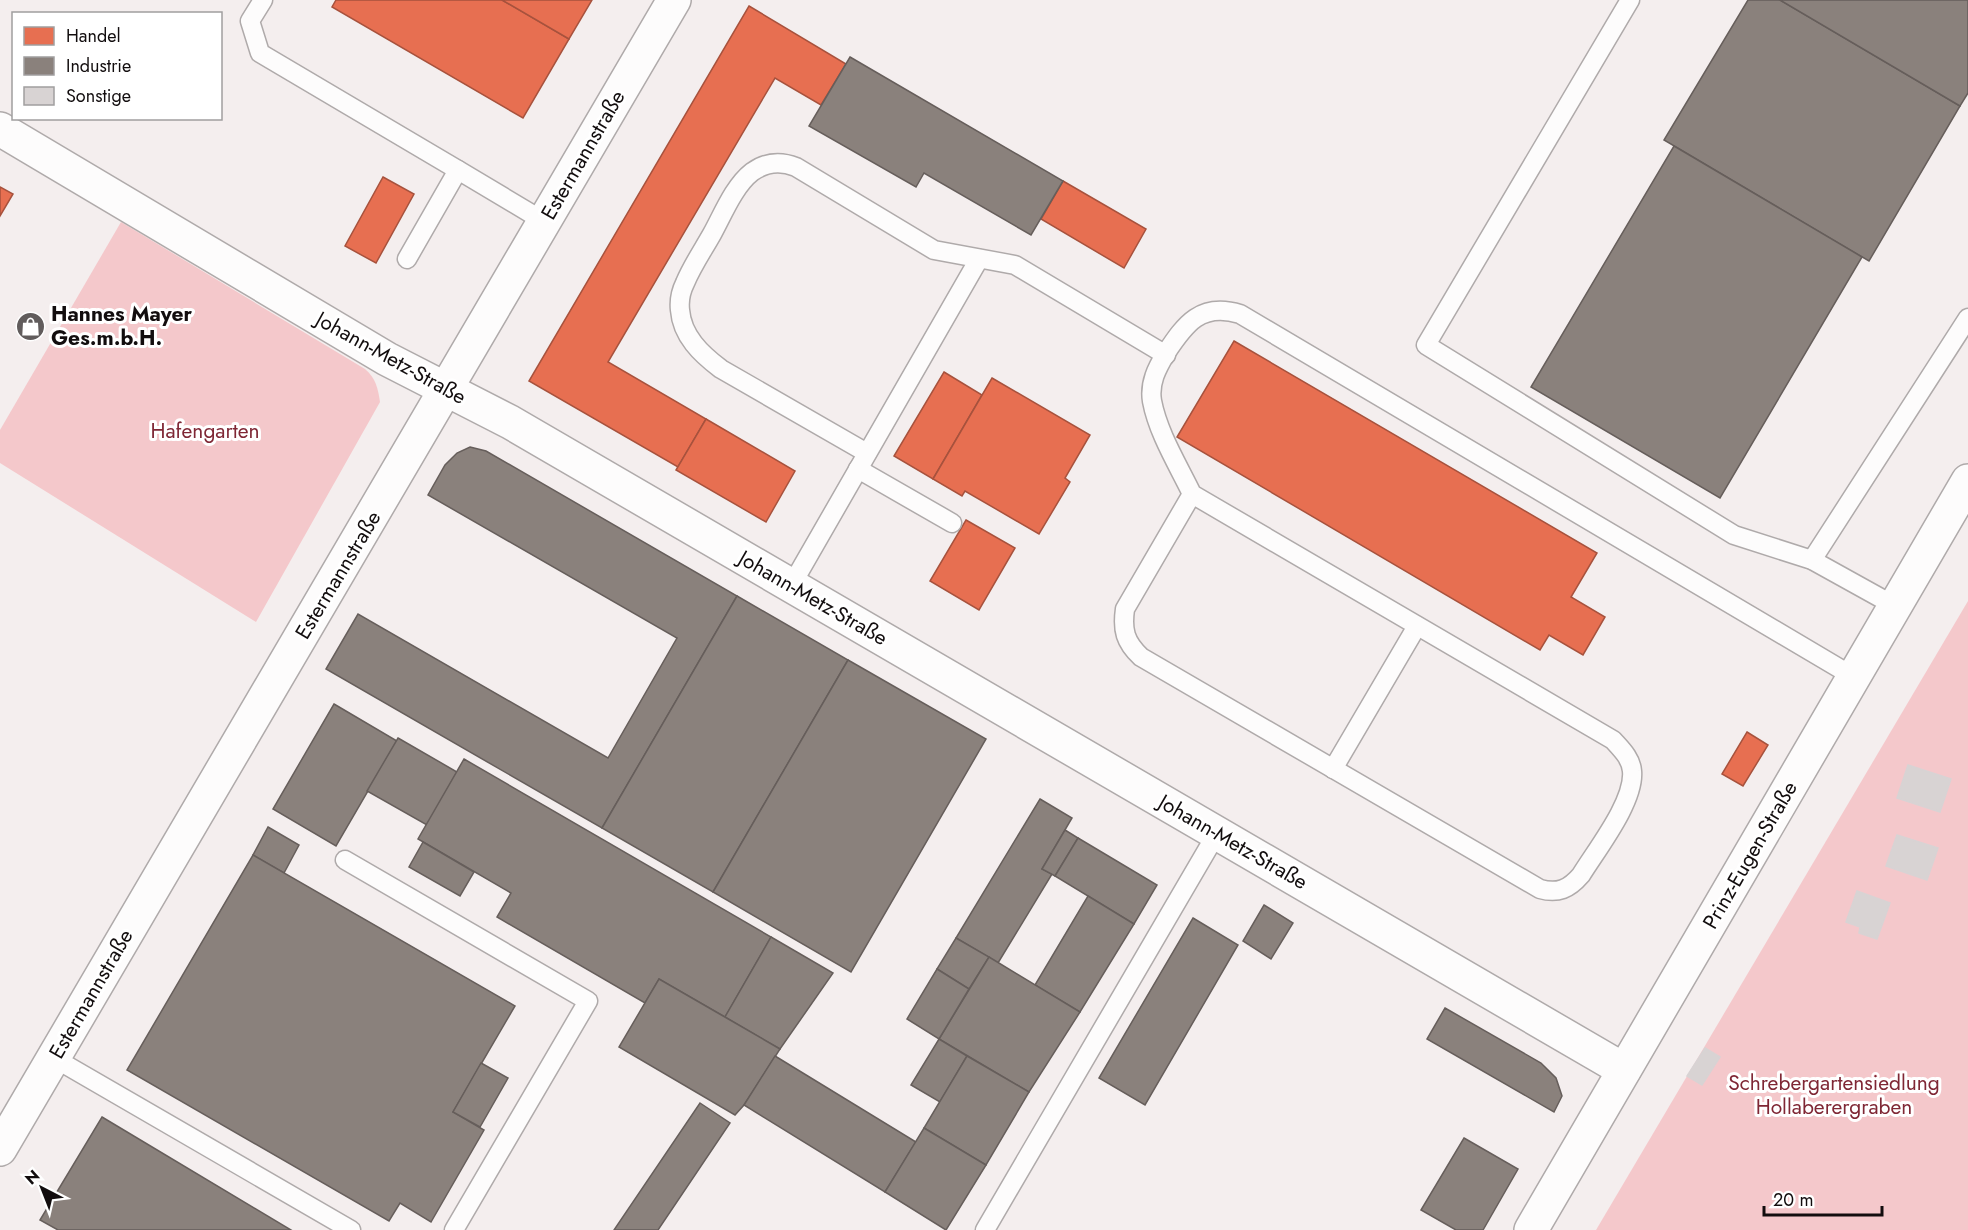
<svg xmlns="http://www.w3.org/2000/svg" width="1968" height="1230" viewBox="0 0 1968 1230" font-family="Jost,sans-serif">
<rect width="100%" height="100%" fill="#f4eeee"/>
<g fill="#f4c8cb">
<path d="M121,222L365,369C376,378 378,389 380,402L256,622L0,463V430Z"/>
<polygon points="1968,601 1968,1230 1596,1230"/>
</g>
<g fill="#e76f51" stroke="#a7523d" stroke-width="1.5">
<polygon points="336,0 502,0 569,39 523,118 332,7"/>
<polygon points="502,0 592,0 569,39"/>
<polygon points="749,6 846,64 821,105 775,78 608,362 706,419 678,467 529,381"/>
<polygon points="383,177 414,194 376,263 345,246"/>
<polygon points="1063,181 1146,229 1124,268 1041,219"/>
<polygon points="0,187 13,194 0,216"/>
<polygon points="1234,341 1597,553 1571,597 1605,617 1583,655 1549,635 1540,650 1177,437"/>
<polygon points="944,372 982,395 933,479 894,456"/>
<polygon points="992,378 1090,435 1065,478 1070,482 1039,534 965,491 962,496 933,479"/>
<polygon points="706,419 795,471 766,522 676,470"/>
<polygon points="966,520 1015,548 979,610 930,581"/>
<polygon points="1747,732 1768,745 1743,786 1722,774"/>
</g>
<g fill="#8a817c" stroke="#665e5b" stroke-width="1.5">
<polygon points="1748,0 1780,0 1960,106 1869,261 1664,140"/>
<polygon points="1780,0 1968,0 1968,93 1960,106"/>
<polygon points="850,57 1063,181 1031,235 924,173 916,187 809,126"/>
<polygon points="1674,146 1862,257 1720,498 1531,387"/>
<polygon points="470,447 486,451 737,596 602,828 326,669 358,614 608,758 677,638 428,495 445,465 457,453"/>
<polygon points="737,596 848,660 713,892 602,828"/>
<polygon points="848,660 986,739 851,972 713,892"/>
<polygon points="334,704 397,741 336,846 273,809"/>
<polygon points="398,738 457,772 427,825 367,791"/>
<polygon points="464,759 771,937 725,1017 659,979 645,1003 497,917 511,893 418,839"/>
<polygon points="1040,799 1072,818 1042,869 1052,874 998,963 956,938"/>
<polygon points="268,827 299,845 284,873 253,855"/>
<polygon points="1065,830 1078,838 1055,876 1042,869"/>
<polygon points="1078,838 1157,885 1134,924 1055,876"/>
<polygon points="423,842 474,872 460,896 409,867"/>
<polygon points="253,855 515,1006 453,1112 484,1130 431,1222 400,1203 389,1221 127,1070"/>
<polygon points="1088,896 1134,924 1080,1012 1035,985"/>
<polygon points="1264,905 1293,923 1271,959 1243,941"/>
<polygon points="1193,918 1238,945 1145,1105 1099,1078"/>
<polygon points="771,937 833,973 780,1049 725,1017"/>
<polygon points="956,938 989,957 969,989 937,969"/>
<polygon points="989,957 1080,1012 1029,1092 939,1039"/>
<polygon points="937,969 969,989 939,1039 907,1019"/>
<polygon points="659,979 780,1049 744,1105 735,1115 619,1047"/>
<polygon points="1445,1008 1541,1063 1556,1078 1562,1096 1554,1112 1427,1039"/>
<polygon points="939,1039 967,1056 940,1102 911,1085"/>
<polygon points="775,1056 916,1142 885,1192 744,1105"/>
<polygon points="967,1056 1029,1092 986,1165 924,1128"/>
<polygon points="481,1063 508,1078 480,1127 453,1112"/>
<polygon points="700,1103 730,1123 658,1230 614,1230"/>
<polygon points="102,1117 291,1230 58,1230 40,1220"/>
<polygon points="924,1128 986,1165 946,1230 885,1192"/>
<polygon points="1464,1138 1518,1169 1483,1230 1456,1230 1421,1210"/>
</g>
<g fill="#d8d3d3" stroke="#d8d3d4" stroke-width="1.5">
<polygon points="1908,765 1951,779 1940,812 1897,798"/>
<polygon points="1897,835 1938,848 1927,880 1886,866"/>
<polygon points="1857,891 1890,903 1877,939 1859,933 1860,927 1846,922"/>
<polygon points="1705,1048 1720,1057 1702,1085 1687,1076"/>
</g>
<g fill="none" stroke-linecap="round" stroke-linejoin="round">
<defs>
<g id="lane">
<polyline points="263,0 250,21 260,53 458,170"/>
<polyline points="1630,0 1426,345 1734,535 1812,560 1895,606"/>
<polyline points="407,259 458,170 545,222"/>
<path d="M867,453L721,369C701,354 682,336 680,310C679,301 681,291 685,283C692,266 703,250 712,234C723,214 734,186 752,172C766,162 781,161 796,167L934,250L1015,265L1166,355"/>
<polyline points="858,469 952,523"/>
<path d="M1192,494L1125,609C1122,630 1125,642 1141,657L1540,889C1558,894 1569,889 1581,875C1597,849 1635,801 1632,771C1631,758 1621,749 1613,740L1192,494C1178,465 1158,433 1152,401C1149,383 1157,368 1166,353C1185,324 1201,302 1240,314L1854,677"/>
<polyline points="1812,560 1968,318"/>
<polyline points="791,586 979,259"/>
<polyline points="1333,769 1417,626"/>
<polyline points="345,860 588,1001 454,1230"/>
<polyline points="54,1058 351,1230"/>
<polyline points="985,1230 1217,833"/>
</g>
<g id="street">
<polyline points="0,129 387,359 510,422 1624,1070"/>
<polyline points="0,1149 674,0"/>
</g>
<polyline id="secondary" points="1531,1230 1968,481"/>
</defs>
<use href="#lane" stroke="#afaaaa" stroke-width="21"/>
<use href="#street" stroke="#afaaaa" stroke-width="36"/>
<use href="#secondary" stroke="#afaaaa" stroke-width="36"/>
<use href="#lane" stroke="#fdfcfc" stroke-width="18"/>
<use href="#street" stroke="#fdfcfc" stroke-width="33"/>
<use href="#secondary" stroke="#fdfcfc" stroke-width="33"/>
</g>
<defs>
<symbol id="shop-disc" viewBox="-11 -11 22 22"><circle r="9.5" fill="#615c5c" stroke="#fff"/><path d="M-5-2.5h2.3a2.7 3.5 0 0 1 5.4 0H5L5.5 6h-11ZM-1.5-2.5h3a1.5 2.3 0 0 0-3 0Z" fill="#fff"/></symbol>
</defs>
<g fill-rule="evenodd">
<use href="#shop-disc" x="14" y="310" width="33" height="33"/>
</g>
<g text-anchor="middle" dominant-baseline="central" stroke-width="6" stroke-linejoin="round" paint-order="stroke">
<g font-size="21" fill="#120d0e" stroke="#fff">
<text transform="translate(583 155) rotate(-60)">Estermannstraße</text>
<text transform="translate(391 358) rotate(29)">Johann-Metz-Straße</text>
<text transform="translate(338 575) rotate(-59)">Estermannstraße</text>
<text transform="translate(813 598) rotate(30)">Johann-Metz-Straße</text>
<text transform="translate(1233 842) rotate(30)">Johann-Metz-Straße</text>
<text transform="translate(1750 855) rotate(-60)">Prinz-Eugen-Straße</text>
<text transform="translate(91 994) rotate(-60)">Estermannstraße</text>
</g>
<g font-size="21" font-weight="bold" fill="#120d0e" stroke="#fff" text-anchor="start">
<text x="51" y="314">Hannes Mayer<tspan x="51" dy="24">Ges.m.b.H.</tspan></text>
</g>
<g font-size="21" fill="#7f2735" stroke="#fff">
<text x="205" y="431">Hafengarten</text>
<text x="1834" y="1083">Schrebergartensiedlung<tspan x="1834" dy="24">Hollaberergraben</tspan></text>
</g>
</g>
<rect x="12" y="12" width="210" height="108" fill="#ffffff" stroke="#a09e9f" stroke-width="1.5"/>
<rect x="24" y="27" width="30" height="18" fill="#e76f51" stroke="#a09e9f" stroke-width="1.5"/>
<text x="66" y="42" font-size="18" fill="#120d0e">Handel</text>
<rect x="24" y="57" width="30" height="18" fill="#8a817c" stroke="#a09e9f" stroke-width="1.5"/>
<text x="66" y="72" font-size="18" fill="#120d0e">Industrie</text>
<rect x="24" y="87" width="30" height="18" fill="#d8d3d3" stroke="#a09e9f" stroke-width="1.5"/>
<text x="66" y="102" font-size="18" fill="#120d0e">Sonstige</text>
<g transform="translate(42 1188) rotate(318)" stroke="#ffffff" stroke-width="4.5" paint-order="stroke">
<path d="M0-4.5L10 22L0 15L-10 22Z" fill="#120d0e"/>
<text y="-9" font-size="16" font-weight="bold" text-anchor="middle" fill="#120d0e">N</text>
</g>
<path d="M1764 1206v9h118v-9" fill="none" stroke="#120d0e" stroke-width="3"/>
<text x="1773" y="1206" font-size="18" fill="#120d0e" stroke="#ffffff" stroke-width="4.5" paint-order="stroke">20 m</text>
</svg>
